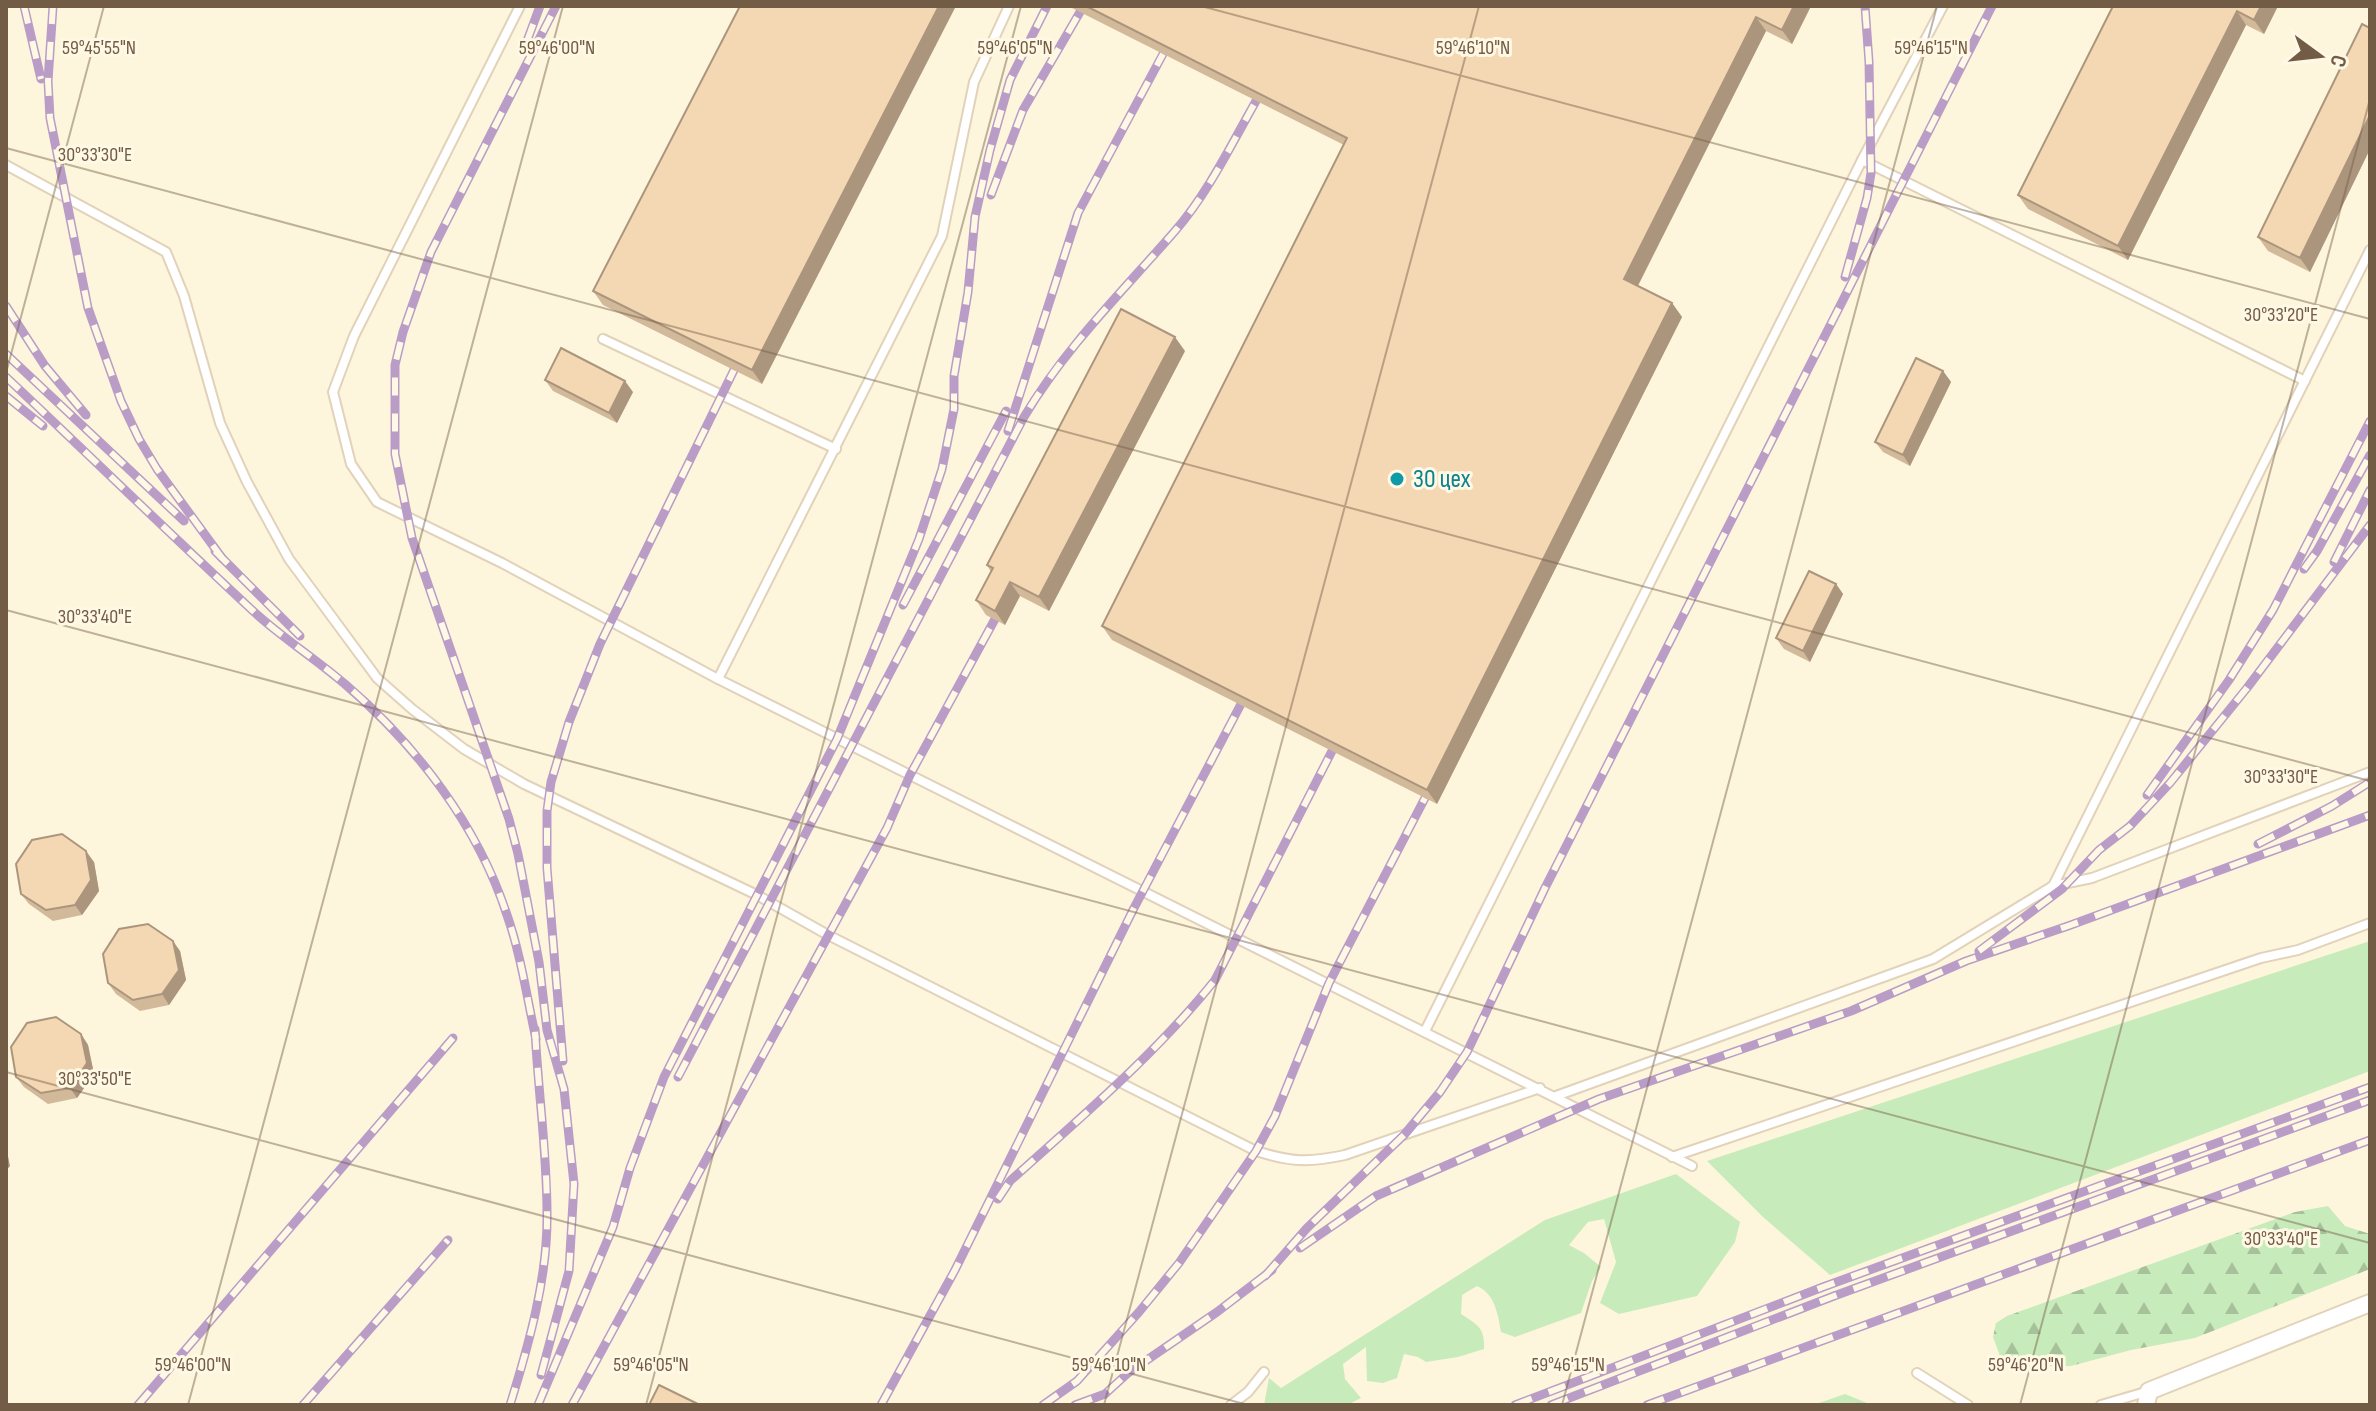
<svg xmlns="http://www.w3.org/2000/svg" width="2376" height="1411" viewBox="0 0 2376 1411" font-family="'Sofia Sans Condensed',sans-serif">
<defs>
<pattern id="forest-firs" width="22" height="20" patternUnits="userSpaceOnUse" patternTransform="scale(2)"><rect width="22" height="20" fill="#c8ebbb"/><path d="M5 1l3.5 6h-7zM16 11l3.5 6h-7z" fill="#a7c29a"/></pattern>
</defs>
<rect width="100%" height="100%" fill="#fdf6dd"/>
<g fill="#c8ebbb">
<polygon points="2370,941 2370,1071 1830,1275 1763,1217 1707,1161"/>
<path d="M1676,1174L1740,1222L1735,1242L1697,1296L1619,1314L1600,1303L1616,1262L1604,1219L1588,1222L1569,1245L1584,1253L1601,1267L1592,1281L1581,1313L1515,1337L1501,1332C1498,1314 1495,1294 1477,1286L1462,1295L1461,1314C1478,1325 1485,1328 1484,1349L1458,1357L1426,1362L1418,1357L1404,1354L1397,1378L1383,1383L1367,1381L1366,1347L1343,1364L1345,1379L1361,1398L1347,1405H1264L1269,1378L1281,1388L1545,1220Z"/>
</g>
<g fill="url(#forest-firs)">
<polygon points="2328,1206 2345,1226 2370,1234 2370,1269 2195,1338 2131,1350 2071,1366 2021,1367 2001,1359 1993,1337 1996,1323 2007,1316 2295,1212"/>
<polygon points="1845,1394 1872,1405 1813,1405"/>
</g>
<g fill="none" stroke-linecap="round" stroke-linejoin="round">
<defs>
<g id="lane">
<polyline points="520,6 354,336 333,392 351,464 377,502 502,563 718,679 1692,1166"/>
<polyline points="1862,160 2305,381"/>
<path d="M6,165L166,252L184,296L220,423L247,482L289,559L332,617L377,678L412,709L464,749L524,784L757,895L828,935L1256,1151C1291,1162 1308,1163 1345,1155L1540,1088"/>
<polyline points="603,339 836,449"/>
<polyline points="718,679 942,236 974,82 1009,6"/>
<polyline points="2053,886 2092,878 2370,772"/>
<polyline points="1425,1031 1862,160 1943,6"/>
<polyline points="1556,1096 1933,959 2053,886 2370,250"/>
<polyline points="1672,1157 2261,958 2298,950 2370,923"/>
<polyline points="1917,1373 1968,1405"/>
<polyline points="1231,1405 1248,1392 1264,1372"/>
<polyline points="2101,1405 2149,1391"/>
</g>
<polyline id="street" points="2146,1405 2149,1391 2370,1303"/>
</defs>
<use href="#lane" stroke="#e1d2b9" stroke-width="12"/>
<use href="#street" stroke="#e1d2b9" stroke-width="20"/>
<use href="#lane" stroke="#fff" stroke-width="8"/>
<use href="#street" stroke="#fff" stroke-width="16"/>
<defs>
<g id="rail">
<polyline points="24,6 41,79"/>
<polyline points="53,6 48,81 50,118 88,308 121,401 139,439 157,469 222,558"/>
<polyline points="527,41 540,6"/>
<polyline points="991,195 1023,110 1080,12"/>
<polyline points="1845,277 1867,198 1871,173 1869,62 1865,6"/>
<polyline points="6,306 45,366 86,415"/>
<polyline points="6,354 184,521"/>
<path d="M6,377C88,454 169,533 252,610C281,637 316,659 346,685C417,746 478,826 507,915C521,955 527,998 536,1039"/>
<polyline points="6,396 43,426"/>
<polyline points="1008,431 1078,213 1163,54"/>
<polyline points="215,551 300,636"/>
<polyline points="2334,562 2370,490"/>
<polyline points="2304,569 2317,551 2370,455"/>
<polyline points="903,605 1006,411"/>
<polyline points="2147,795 2229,680 2273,610 2370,421"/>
<polyline points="2258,844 2332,806 2370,782"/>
<polyline points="1979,951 2062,889 2099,850 2130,826 2170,783 2247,688 2370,525"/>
<polyline points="563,1061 547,868 547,811 551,782 569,722 600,644 734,370"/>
<path d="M678,1077L1024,417C1065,348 1122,292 1175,231C1208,193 1231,145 1256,101"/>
<path d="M998,1199L1010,1181C1081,1117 1155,1055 1215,980L1332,751"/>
<polyline points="1300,1248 1376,1196 1599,1099 1851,1011 1966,961 2068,926 2370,815"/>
<polyline points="1265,1276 1307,1228 1404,1135 1440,1092 1467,1052 1545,888 1992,6"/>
<polyline points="541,1375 569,1271 574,1184 564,1089 547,1030 539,962 518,854 509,819 412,538 395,454 395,365 403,332 431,252 556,6"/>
<polyline points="138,1405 453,1038"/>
<polyline points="303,1405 448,1240"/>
<path d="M510,1405C529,1344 548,1277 547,1213C547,1152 538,1091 535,1029"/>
<polyline points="538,1405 613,1227 630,1168 664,1077 837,739 919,539 942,469 954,409 954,376 968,292 975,217 990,150 1010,80 1047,6"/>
<polyline points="572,1405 887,828 910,775 995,619"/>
<polyline points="881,1405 955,1270 1134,908 1241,704"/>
<polyline points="1043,1405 1077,1381 1139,1312 1179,1263 1256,1151 1275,1116 1329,983 1425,798"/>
<polyline points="1075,1405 1105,1394 1128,1373 1217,1312 1272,1270"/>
<polyline points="1515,1405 1823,1287 2370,1087"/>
<polyline points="1551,1405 1834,1296 2370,1100"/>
<polyline points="1647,1405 2370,1140"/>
</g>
</defs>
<use href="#rail" stroke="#b99dc6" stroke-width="9"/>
<use href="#rail" stroke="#fff8e4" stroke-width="6" stroke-dasharray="18" stroke-linecap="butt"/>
</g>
<g fill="#d2b99a">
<polygon points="740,6 762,384 603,305 593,291"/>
<polygon points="1068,6 1811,6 1792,44 1766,31 1638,286 1672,303 1682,317 1437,804 1112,640 1102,626 1344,145"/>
<polygon points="2113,6 2278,6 2264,34 2246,25 2128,260 2028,209 2018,195"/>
<polygon points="2370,28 2370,149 2310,272 2268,251 2258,237"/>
<polygon points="1185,351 1049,611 1020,596 1005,625 986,615 976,600 991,572 987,565"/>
<polygon points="1943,371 1951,382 1910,466 1883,452 1875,442"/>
<polygon points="545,380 633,392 617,423 553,391"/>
<polygon points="1836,584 1843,594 1810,662 1784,649 1776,638"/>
<polygon points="94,862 99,891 82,915 53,921 29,904 21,894"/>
<polygon points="180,951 186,980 169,1005 140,1011 116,994 108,983"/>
<polygon points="81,1034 88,1045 94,1074 77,1098 48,1104 24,1087 16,1077"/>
</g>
<g fill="#ab967d">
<polygon points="939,6 956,6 762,384 752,370"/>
<polygon points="1794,6 1811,6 1792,44 1782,30"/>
<polygon points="2261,6 2278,6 2264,34 2254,20"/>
<polygon points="2237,11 2246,25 2128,260 2118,246"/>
<polygon points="1756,17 1766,31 1634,293 1624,279"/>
<polygon points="2370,115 2370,149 2310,272 2300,258"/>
<polygon points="1672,303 1682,317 1437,804 1427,790"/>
<polygon points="1175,337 1185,351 1049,611 1039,597"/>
<polygon points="1943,371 1951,382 1910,466 1903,455"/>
<polygon points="625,381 633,392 617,423 609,413"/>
<polygon points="1010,582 1020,596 1005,625 995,611"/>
<polygon points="1836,584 1843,594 1810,662 1803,651"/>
<polygon points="86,851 94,862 99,891 82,915 75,905"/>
<polygon points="173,941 180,951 186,980 169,1005 162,994"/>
<polygon points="81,1034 88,1045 94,1074 77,1098 70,1088"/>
<polygon points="6,1146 10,1166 6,1171"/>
</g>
<g fill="#f4d7b3" stroke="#ab967d" stroke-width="2">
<polygon points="740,6 939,6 752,370 593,291"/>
<polygon points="1086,6 1794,6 1782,30 1756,17 1624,279 1672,303 1427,790 1102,626 1347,138"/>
<polygon points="2113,6 2261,6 2254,20 2237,11 2118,246 2018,195"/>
<polygon points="2362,24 2370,28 2370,115 2300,258 2258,237"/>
<polygon points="1121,309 1175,337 1039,597 1010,582 995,611 976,600 993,568 987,565"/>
<polygon points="561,348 625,381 609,413 545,380"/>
<polygon points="1916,358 1943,371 1903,455 1875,442"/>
<polygon points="1809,571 1836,584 1803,651 1776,638"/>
<polygon points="62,834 86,851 91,880 75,905 46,910 21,894 16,864 32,840"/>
<polygon points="148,924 173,941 179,970 162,994 133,1000 108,983 103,954 119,929"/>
<polygon points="56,1017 81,1034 87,1063 70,1088 41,1093 16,1077 11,1047 27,1023"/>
<polygon points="659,1385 700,1405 649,1405"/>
</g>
<path fill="none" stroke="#735c45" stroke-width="2" stroke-opacity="0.45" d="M1201,6L2370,319M6,148L2370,781M6,373L104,6M6,610L2370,1243M6,1072L1248,1405M188,1405L563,6M646,1405L1021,6M1104,1405L1479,6M1562,1405L1937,6M2020,1405L2370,99"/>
<circle fill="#0f9aa8" stroke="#fff8e4" stroke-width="3" cx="1397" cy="479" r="8"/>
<g text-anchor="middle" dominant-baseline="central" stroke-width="6" stroke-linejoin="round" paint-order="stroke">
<g font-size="26" fill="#0d838f" stroke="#fff8e4" text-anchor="start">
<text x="1413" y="479">30 цех</text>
</g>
</g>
<g font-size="20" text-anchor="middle" fill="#735c45" stroke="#fff8e4" stroke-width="6" stroke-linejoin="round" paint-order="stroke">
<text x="99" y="54">59°45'55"N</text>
<text x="557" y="54">59°46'00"N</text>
<text x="1015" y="54">59°46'05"N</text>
<text x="1473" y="54">59°46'10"N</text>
<text x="1931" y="54">59°46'15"N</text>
<text x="95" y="161">30°33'30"E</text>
<text x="2281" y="321">30°33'20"E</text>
<text x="95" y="623">30°33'40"E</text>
<text x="2281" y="783">30°33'30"E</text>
<text x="95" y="1085">30°33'50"E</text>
<text x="2281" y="1245">30°33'40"E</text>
<text x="193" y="1371">59°46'00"N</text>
<text x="651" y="1371">59°46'05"N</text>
<text x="1109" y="1371">59°46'10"N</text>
<text x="1568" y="1371">59°46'15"N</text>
<text x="2026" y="1371">59°46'20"N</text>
</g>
<rect width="2376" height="1411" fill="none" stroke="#735c45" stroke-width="16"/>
<g transform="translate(2320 56) rotate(105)" stroke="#fff8e4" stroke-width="6" paint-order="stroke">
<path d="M0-6L14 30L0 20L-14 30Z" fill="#735c45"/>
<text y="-12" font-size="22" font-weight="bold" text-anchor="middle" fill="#735c45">С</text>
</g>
</svg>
